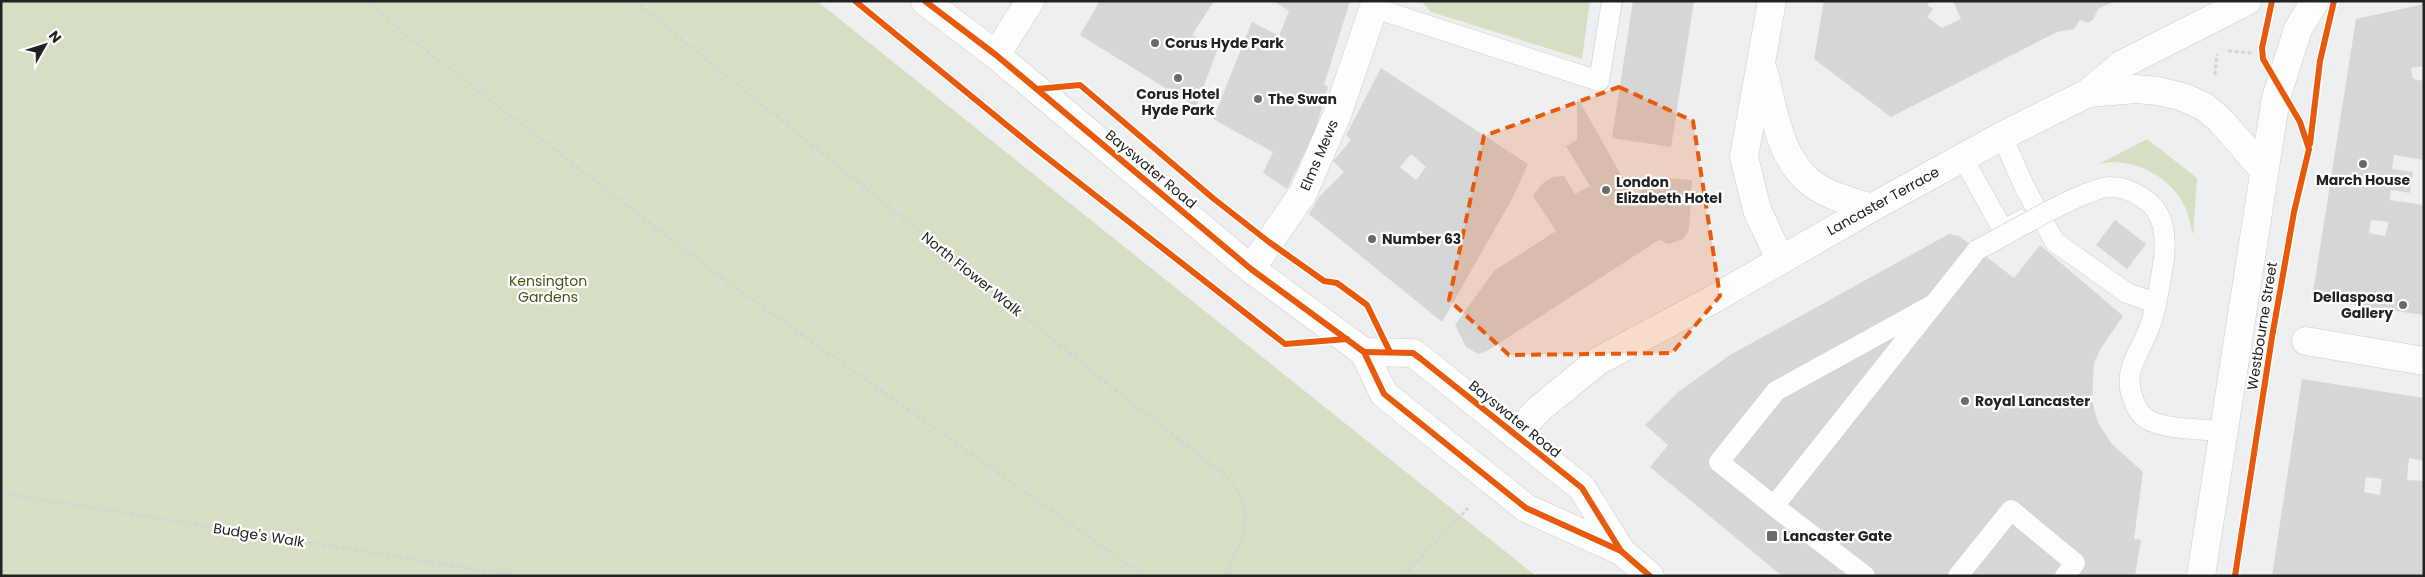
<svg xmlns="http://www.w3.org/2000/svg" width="2425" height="577" viewBox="0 0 2425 577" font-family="Poppins,sans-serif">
<rect width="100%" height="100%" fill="#eeeff1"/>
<g fill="#d6dfc4">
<polygon points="1,1 817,1 1536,576 1,576"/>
<polygon points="1421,1 1590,1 1582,59 1431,12"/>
<path d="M2147,139L2197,178L2193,235C2191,226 2189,217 2186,209C2172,177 2133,156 2099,164Z"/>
</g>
<g fill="#d5d6d7" fill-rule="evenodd">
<polygon points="1100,1 1214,1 1192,35 1218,48 1196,107 1080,35"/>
<polygon points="1274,1 1350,1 1324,85 1328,87 1315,131 1287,189 1263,173 1273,152 1213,119 1252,22 1279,36 1289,11"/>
<polygon points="1633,1 1694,1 1671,147 1612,138"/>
<polygon points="1824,1 1931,1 1927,5 1933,9 1927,17 1942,28 1961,19 1953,1 2115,1 2098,9 2093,20 2088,23 2080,20 2074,29 2057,32 1891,117 1814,59"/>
<path d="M2424,4V66L2411,68L2413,79L2424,81V160L2394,155L2392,169L2413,172L2410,193L2391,190L2390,200L2424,205V315L2312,299L2356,19ZM2371,220L2389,222L2385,236L2369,233Z"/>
<path d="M1381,68L1528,164L1512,199L1442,322L1309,214L1319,197L1344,172L1333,161L1351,140L1346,135ZM1411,154L1426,167L1416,180L1400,167Z"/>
<polygon points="1577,97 1633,196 1664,178 1692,180 1689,230 1683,239 1669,244 1659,240 1487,351 1478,354 1466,347 1455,325 1494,271 1556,231 1533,196 1543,183 1553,177 1564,176 1575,194 1590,186 1566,146 1577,140"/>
<polygon points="2115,220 2146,244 2127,269 2096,245"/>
<polygon points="1949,234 1959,236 2014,278 2040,245 2123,316 2101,348 2094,363 2092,400 2098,423 2112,444 2143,472 2134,539 2141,540 2135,576 1782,576 1650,467 1668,445 1645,425 1678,392 1730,355"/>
<path d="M2302,379L2424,398V461L2409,458L2407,480L2424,481V576H2272ZM2366,477L2382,479L2380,495L2364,492Z"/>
</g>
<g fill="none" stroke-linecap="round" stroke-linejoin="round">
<defs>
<g id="service">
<polyline points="1374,8 1599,81 1612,1"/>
<polyline points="2002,136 2025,188 2055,242 2127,293 2156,303"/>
<polyline points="1963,158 2003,230 2022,220"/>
<path d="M2164,259C2160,280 2158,303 2151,323C2142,351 2120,371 2134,401C2136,408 2141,415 2147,419C2164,430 2203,429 2223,431"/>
<polyline points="1934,304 1776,391 1719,462 1774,506 1977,250"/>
<polyline points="1774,506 1865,576"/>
<polyline points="1958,576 2011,510 2075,563 2065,576"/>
</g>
<g id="minor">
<polyline points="996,55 1030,1"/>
<polyline points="1251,269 1303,193 1337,115 1376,1"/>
<polyline points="2306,341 2424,361"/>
</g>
<g id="tertiary">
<polyline points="1772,1 1744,157 1757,210 1780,259"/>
<path d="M1763,70C1774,108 1778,156 1810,182C1827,196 1851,201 1871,208"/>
</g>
<g id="primary">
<polyline points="925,1 996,55 1251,269 1364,352 1384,394 1526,508 1621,551 1650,576"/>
<polyline points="2088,93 2121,65 2247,1"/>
<polyline points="1364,352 1413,353 1421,359 1582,488 1621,551"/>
<polyline points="1515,435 1539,409 1598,361 1710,301 1871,208 2002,136 2088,93 2136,89 2158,91 2183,97 2205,107 2220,120 2264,170"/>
<polyline points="2201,576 2276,98 2298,29 2315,1"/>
</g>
</defs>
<use href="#service" stroke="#cccdce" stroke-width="21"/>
<use href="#minor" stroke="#cccdce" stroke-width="29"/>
<use href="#tertiary" stroke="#cccdce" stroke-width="29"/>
<use href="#primary" stroke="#cccdce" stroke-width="29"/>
<g stroke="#d4d4d5" stroke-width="3" stroke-dasharray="4 2.5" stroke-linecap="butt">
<polyline points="367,1 406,35 708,268 1144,576"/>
<path d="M634,1L1128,400L1225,475C1260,513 1243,534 1225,576"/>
<polyline points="2228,51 2254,53"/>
<polyline points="2215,75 2217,54"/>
<polyline points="1,493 517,576"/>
<polyline points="1403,576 1468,508"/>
</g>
<use href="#service" stroke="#fcfdfd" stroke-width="20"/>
<use href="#minor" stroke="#fcfdfd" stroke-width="28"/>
<use href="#tertiary" stroke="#fcfdfd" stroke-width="28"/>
<use href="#primary" stroke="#fcfdfd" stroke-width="28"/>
<defs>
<path id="service-bridge" d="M1977,250C2003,237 2087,186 2111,187C2123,187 2134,192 2143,198C2165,212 2166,235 2164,259"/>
</defs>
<use href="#service-bridge" stroke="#cccdce" stroke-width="21" stroke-linecap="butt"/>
<use href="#service-bridge" stroke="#fcfdfd" stroke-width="20"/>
<defs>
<g id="cycleway">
<polyline points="855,1 1036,149 1285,344 1347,339"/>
<polyline points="925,1 996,55 1251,269 1364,352 1384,394 1526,508 1621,551 1650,576"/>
<polyline points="1037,89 1080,85 1214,199 1269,242 1324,281 1337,283 1367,305 1390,352"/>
<polyline points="2310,144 2320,61 2334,1"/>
<polyline points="1364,352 1413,353 1421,359 1582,488 1621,551"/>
<polyline points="2235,576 2272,337 2294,212 2309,149 2300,122 2263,59 2262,48 2272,1"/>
</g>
</defs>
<use href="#cycleway" stroke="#fff" stroke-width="9"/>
<use href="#cycleway" stroke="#e8590c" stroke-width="6"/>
</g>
<path fill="#e8590c" fill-opacity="0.2" stroke="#e8590c" stroke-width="4" stroke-dasharray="10 6" stroke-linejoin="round" d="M1619,87L1693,121L1720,296L1672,353L1509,355L1449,300L1484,136Z"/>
<g fill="#696a6b" stroke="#fff" stroke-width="2">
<circle cx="1155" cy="43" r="5"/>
<circle cx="1178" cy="78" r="5"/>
<circle cx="1258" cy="99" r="5"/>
<circle cx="2363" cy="164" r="5"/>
<circle cx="1606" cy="190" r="5"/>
<circle cx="1372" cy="239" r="5"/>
<circle cx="2403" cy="305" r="5"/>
<circle cx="1965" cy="401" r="5"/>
<rect x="1766" y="530" width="12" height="12" rx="2.5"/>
</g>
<g text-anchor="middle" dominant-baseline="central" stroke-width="4.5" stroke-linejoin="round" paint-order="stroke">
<g font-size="14" font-weight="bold" fill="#212223" stroke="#fff" text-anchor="start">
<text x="1165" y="43">Corus Hyde Park</text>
<text x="1178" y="94" text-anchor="middle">Corus Hotel<tspan x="1178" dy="16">Hyde Park</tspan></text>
<text x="1268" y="99">The Swan</text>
<text x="2363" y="180" text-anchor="middle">March House</text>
<text x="1616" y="182">London<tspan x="1616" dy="16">Elizabeth Hotel</tspan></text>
<text x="1382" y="239">Number 63</text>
<text x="2393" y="297" text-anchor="end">Dellasposa<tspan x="2393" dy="16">Gallery</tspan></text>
<text x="1975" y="401">Royal Lancaster</text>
<text x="1783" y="536">Lancaster Gate</text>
</g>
<g font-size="14" fill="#212223" stroke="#fff">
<text transform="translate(1319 155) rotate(-67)">Elms Mews</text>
<text transform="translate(1151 169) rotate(40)">Bayswater Road</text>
<text transform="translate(1883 201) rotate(-29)">Lancaster Terrace</text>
<text transform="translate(972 274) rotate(39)">North Flower Walk</text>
<text transform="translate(2262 326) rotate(-81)">Westbourne Street</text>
<text transform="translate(1515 419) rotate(39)">Bayswater Road</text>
<text transform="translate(259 535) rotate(9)">Budge's Walk</text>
</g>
<g font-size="14" fill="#455313" stroke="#fff">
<text x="548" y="281">Kensington<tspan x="548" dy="16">Gardens</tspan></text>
</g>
</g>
<rect width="2425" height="577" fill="none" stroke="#212223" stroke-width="5"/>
<g transform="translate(45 45) rotate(51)" stroke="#ffffff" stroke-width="4" paint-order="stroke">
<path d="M0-4L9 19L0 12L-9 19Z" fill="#212223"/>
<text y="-8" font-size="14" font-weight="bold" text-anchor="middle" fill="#212223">N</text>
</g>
</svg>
